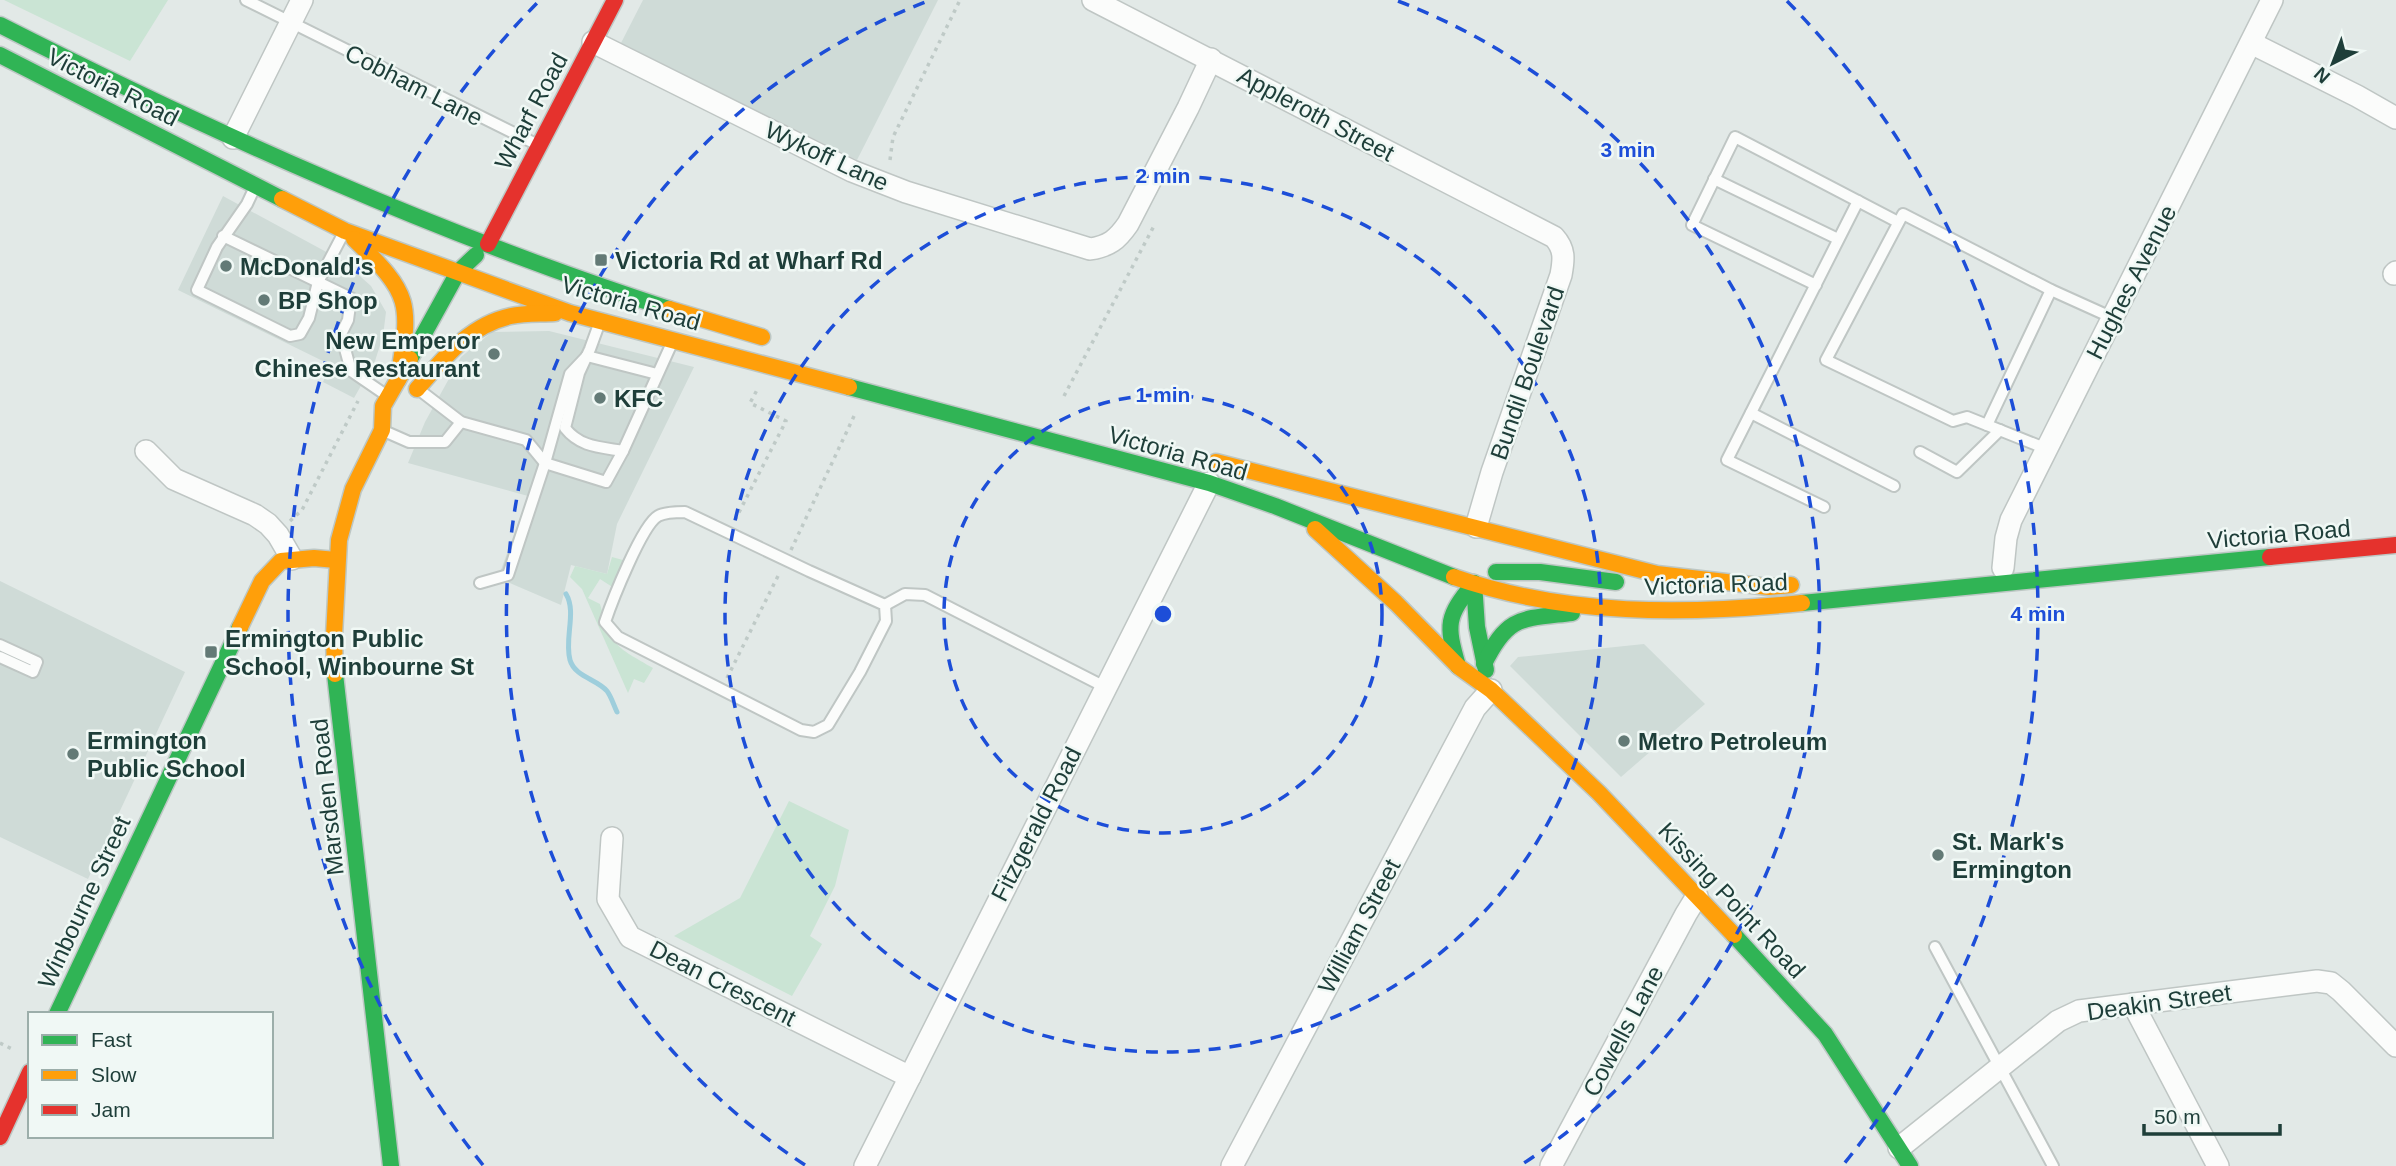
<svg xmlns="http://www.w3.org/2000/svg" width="2396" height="1166" viewBox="0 0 2396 1166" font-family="Arial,sans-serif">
<rect width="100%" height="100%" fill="#e2e9e7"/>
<g fill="#cfdbd7">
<polygon points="643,0 938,0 857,160 621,43"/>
<polygon points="223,196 343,261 371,286 386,312 383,336 375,361 354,398 323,382 331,365 178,290"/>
<polygon points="549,331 694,367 617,524 607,574 571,565 561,605 498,578 528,496 408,463 425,422 461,357 492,332"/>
<polygon points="0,581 185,672 88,879 0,837"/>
<polygon points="1644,644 1705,704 1621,777 1510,666 1518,657"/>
</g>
<g fill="#cae4d4">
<polygon points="4,0 168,0 130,61"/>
<path d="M612,557L630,562L617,590L600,579L588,598L600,604C612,647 615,646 653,668L644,683L634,679L628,693L582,589L570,577L575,566L607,574Z"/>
<polygon points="789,801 849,830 835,886 810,936 822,944 792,996 674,936 740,898"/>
</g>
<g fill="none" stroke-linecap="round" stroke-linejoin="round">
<path stroke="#9ecedc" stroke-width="5" d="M566,594C577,612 564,639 570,660C575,677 597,679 607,691C611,696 614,706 617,712"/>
<defs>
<g id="lane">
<polyline points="246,0 538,145"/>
<polyline points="1714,179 1838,239"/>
<polyline points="254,189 247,204 217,247 197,290 290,336 300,334 309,318 318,282 342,236"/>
<polyline points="223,236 351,298 348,320 341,334 351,371 386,395"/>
<polyline points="1816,285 1692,225 1735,137 1898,222"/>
<path d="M598,327L590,349L579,373L565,428C580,447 599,447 623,451"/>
<polyline points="587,356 657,374"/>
<polyline points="422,392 461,422 526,440 545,463 606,482 623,451 671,345"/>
<polyline points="1751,413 1894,486"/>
<polyline points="1987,425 2051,290"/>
<polyline points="384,431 409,442 445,442 461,422"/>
<polyline points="2047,449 1967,417 1953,421 1826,360 1903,214 2051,290 2113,318"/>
<polyline points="1920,452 1957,472 2000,430"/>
<polyline points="1824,507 1727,460 1858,201"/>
<path d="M685,512L809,571L885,605L886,621L860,672L828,725L814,732L801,730L618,637L605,622C612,601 642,525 658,516C665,512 677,512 685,512Z"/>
<polyline points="480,583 508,575 545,463 570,374 587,356"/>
<polyline points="885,605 905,594 925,595 1105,687"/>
<polyline points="0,645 37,662 33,672 0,657"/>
<polyline points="1935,947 2053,1166"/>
</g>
<g id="street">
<path d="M1093,0L1554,237C1565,249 1564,259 1561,275L1492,472L1476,527"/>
<path d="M593,42L852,171L906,192L1090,249C1109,246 1117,240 1128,224L1188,108L1211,59"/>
<polyline points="2251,43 2357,96 2396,118"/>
<polyline points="233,138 302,0"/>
<polyline points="2394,274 2396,272"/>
<polyline points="146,451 174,479 255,515 268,524 278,535 292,559"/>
<polyline points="2003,568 2006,538 2011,520 2272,0"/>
<polyline points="612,838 608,899 630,937 910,1077"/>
<polyline points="2133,1004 2218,1166"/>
<polyline points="1899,1148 2058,1021 2079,1011 2317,981 2331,983 2341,991 2396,1046"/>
<polyline points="865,1166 1209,483"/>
<polyline points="1232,1166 1475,708 1491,690"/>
<polyline points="1551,1166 1686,914 1697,896"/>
</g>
<g id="fast">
<path d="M0,25C217,135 438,234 669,309"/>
<polyline points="0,55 282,199"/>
<polyline points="410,359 458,272 476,255"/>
<polyline points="849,387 1209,483 1275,506 1454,577"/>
<polyline points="1496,572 1540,572 1616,582"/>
<polyline points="1474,583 1477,627 1486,670"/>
<polyline points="1802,603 2270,557"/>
<path d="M1484,664C1508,615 1521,619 1572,613"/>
<path d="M1458,666C1446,624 1446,617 1474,583"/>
<polyline points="335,674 391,1166"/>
<polyline points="1734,935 1825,1034 1910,1166"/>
<polyline points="57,1014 240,627"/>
</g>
<g id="slow">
<polyline points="282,199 345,231 570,313 849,387"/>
<path d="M354,239C412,295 411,302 398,380"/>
<polyline points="669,309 762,337"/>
<path d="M417,389C444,358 469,325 511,316C525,313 540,314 555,313"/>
<polyline points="1216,462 1657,574 1769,587 1791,585"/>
<polyline points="1315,529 1396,603 1459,667 1491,690 1599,793 1734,935"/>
<path d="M1454,577C1566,616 1685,615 1802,603"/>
<polyline points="240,627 262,581 281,561 314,558 336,560"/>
<polyline points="335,674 334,636 339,540 353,489 382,430 383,406 410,359"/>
</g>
<g id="jam">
<polyline points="488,244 615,0"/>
<polyline points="2270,557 2396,545"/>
<polyline points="0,1137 30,1072"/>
</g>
</defs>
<use href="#lane" stroke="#bfc6c4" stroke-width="14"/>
<use href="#street" stroke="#bfc6c4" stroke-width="24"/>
<use href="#fast" stroke="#bdc7c4" stroke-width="19"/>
<use href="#slow" stroke="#bdc7c4" stroke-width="19"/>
<use href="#jam" stroke="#bdc7c4" stroke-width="19"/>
<g stroke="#bfcac7" stroke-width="3.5" stroke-dasharray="3.5 5" stroke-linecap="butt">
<polyline points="890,160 893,137 960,0"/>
<polyline points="1064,396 1155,224"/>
<polyline points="735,520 786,421 750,403 757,390"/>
<polyline points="290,521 302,510 358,401"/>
<polyline points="791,550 855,414"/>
<polyline points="727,678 780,572"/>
<polyline points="0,1043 14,1050"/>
</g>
<use href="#lane" stroke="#fbfcfb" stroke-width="10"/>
<use href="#street" stroke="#fbfcfb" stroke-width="21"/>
<use href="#fast" stroke="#30b455" stroke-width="16"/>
<use href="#slow" stroke="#ff9f0a" stroke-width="16"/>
<use href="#jam" stroke="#e5322d" stroke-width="16"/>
</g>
<g fill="none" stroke="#1d4ed8" stroke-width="3.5" stroke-dasharray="12 9">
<circle cx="1163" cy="614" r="219"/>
<circle cx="1163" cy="614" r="438"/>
<path d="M805 1165A657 657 0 0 1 928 1M1398 1A657 657 0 0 1 1521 1165"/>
<path d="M483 1165A875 875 0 0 1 539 1M1787 1A875 875 0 0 1 1843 1165"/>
</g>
<g fill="#637a76" stroke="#f0f8f5" stroke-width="2.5">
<rect x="594" y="253" width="14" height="14" rx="3.5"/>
<circle cx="226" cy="266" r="7"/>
<circle cx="264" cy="300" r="7"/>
<circle cx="494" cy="354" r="7"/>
<circle cx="600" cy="398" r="7"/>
<rect x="204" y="645" width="14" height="14" rx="3.5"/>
<circle cx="1624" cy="741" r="7"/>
<circle cx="73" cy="754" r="7"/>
<circle cx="1938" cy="855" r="7"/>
</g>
<g text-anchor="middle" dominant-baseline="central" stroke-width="5" stroke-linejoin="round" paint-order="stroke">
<g font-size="24" fill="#1e3e39" stroke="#f0f8f5">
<text transform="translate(414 85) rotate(27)">Cobham Lane</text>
<text transform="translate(113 87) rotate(27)">Victoria Road</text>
<text transform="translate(531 111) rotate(-62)">Wharf Road</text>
<text transform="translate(1316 114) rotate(28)">Appleroth Street</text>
<text transform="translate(827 156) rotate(25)">Wykoff Lane</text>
<text transform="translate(2131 282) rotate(-63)">Hughes Avenue</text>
<text transform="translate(631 303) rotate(16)">Victoria Road</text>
<text transform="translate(1527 373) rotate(-71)">Bundil Boulevard</text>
<text transform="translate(1178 453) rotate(16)">Victoria Road</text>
<text transform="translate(2279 534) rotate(-5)">Victoria Road</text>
<text transform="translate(1716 584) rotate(-2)">Victoria Road</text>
<text transform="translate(327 797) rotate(-96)">Marsden Road</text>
<text transform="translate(1036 824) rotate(-63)">Fitzgerald Road</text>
<text transform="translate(1732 900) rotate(47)">Kissing Point Road</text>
<text transform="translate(84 902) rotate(-65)">Winbourne Street</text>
<text transform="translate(1359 926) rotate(-62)">William Street</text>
<text transform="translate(723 983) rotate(27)">Dean Crescent</text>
<text transform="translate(2159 1002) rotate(-8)">Deakin Street</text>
<text transform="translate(1623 1031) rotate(-62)">Cowells Lane</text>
</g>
<g font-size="24" font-weight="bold" fill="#1e3e39" stroke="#f0f8f5" text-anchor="start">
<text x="615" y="260">Victoria Rd at Wharf Rd</text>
<text x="240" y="266">McDonald's</text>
<text x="278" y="300">BP Shop</text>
<text x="480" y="340" text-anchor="end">New Emperor<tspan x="480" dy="28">Chinese Restaurant</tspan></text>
<text x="614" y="398">KFC</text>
<text x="225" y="638">Ermington Public<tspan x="225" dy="28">School, Winbourne St</tspan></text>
<text x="87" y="740">Ermington<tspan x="87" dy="28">Public School</tspan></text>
<text x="1638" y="741">Metro Petroleum</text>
<text x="1952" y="841">St. Mark's<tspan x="1952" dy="28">Ermington</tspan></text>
</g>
</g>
<circle cx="1163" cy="614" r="10" fill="#1d4ed8" stroke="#f0f8f5" stroke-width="3.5"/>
<g font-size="21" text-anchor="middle" font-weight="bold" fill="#1d4ed8" stroke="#f0f8f5" stroke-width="5" stroke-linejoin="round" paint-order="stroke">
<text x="1628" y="157">3 min</text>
<text x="1163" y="183">2 min</text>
<text x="1163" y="402">1 min</text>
<text x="2038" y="621">4 min</text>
</g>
<rect x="28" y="1012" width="245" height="126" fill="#f0f8f5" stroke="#9caeaa" stroke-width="2"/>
<rect x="42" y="1035" width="35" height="10" fill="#30b455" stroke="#9caeaa" stroke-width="2"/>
<text x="91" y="1047" font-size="21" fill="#1e3e39">Fast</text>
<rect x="42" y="1070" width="35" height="10" fill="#ff9f0a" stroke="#9caeaa" stroke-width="2"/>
<text x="91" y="1082" font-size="21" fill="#1e3e39">Slow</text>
<rect x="42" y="1105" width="35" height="10" fill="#e5322d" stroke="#9caeaa" stroke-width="2"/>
<text x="91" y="1117" font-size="21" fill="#1e3e39">Jam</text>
<g transform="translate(2333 63) rotate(222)" stroke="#f0f8f5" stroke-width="5" paint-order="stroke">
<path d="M0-5L12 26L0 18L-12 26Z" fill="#1e3e39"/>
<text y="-10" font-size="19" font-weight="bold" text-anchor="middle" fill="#1e3e39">N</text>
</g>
<path d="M2144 1124v10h136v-10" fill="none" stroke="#1e3e39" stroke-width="3.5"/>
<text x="2154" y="1124" font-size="21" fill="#1e3e39" stroke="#f0f8f5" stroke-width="5" paint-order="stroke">50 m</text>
</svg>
